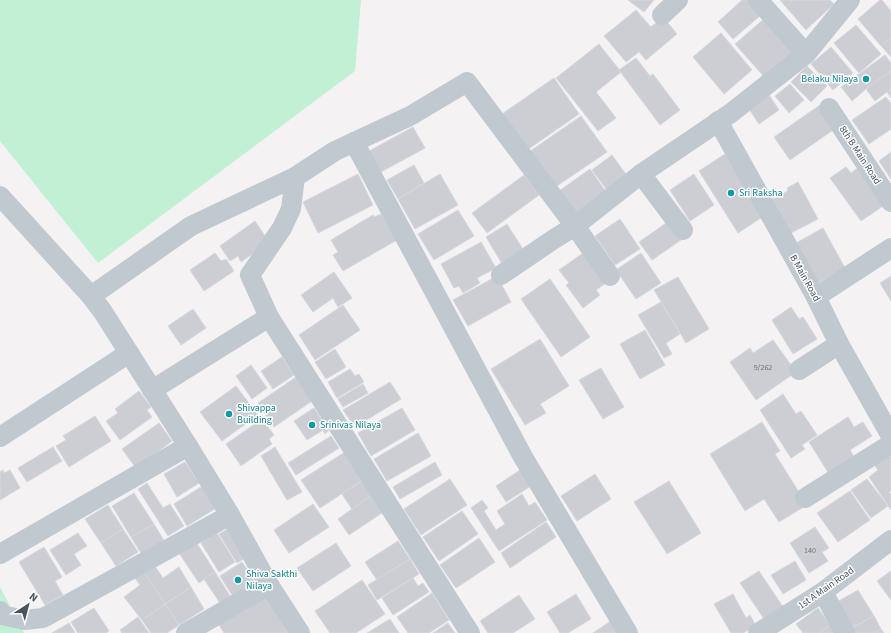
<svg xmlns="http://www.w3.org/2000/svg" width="891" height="633" viewBox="0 0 891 633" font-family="'Source Sans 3',sans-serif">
<rect width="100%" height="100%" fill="#f4f2f2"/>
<g fill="#c2f0d5">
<polygon points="0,0 361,0 355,71 98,263 0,141"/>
<polygon points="0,587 24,633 0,633"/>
</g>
<g fill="#ccced4" stroke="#d6d8dd">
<polygon points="628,0 654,0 644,12"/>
<polygon points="742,0 748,0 761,15 733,39 718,22"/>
<polygon points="780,0 793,0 786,7"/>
<polygon points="793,0 830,0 834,4 806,30 786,7"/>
<polygon points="880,0 882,0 891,11 891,38 881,46 858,19"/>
<polygon points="636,10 651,27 663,17 677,34 646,60 639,52 626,62 604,36"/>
<polygon points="765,18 797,53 767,80 735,44"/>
<polygon points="856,25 881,54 859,73 834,43"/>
<polygon points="721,33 752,70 724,94 693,57"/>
<polygon points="891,38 891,57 881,46"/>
<polygon points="599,44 621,72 596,92 616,118 598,131 556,78"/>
<polygon points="831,47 853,73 833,90 811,64"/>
<polygon points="885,55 891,63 891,71 866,89 852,101 841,87"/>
<polygon points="636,58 650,76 653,74 680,110 660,125 619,70"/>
<polygon points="807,66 827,86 811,102 791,82"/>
<polygon points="891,71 891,89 875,101 866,89"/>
<polygon points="554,78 579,114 527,150 502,114"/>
<polygon points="790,84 804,100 789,113 775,96"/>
<polygon points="891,89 891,98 887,92"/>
<polygon points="769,95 779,110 759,124 749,109"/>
<polygon points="886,97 891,104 891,129 869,144 852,120"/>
<polygon points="820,105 836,128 790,160 774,137"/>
<polygon points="581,116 607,152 554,188 529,152"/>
<polygon points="413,127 425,148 381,172 369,151"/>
<polygon points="891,152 891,179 879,161"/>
<polygon points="725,154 764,216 738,233 699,171"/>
<polygon points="612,155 630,180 610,194 592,170"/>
<polygon points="414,165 424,183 398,199 387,180"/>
<polygon points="846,167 851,173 859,167 886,204 861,221 830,178"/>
<polygon points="590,169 609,196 578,218 559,191"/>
<polygon points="358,174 373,205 318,233 303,202"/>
<polygon points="440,174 458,205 415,229 398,199"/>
<polygon points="694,174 714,205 690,221 670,190"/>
<polygon points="524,175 539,195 487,233 472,213"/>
<polygon points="798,182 818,219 791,233 773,199 788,191 787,188"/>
<polygon points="458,210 474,236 434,260 418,234"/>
<polygon points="381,214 397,240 343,271 333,255 338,252 331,240 373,215 374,217"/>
<polygon points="620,219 640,249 615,265 595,236"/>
<polygon points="255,221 269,242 241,262 238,256 230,261 220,246"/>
<polygon points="669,221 681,240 652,260 639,242"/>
<polygon points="507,224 526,254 504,267 486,237"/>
<polygon points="823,228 845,268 818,283 796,243"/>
<polygon points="481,242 496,268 477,278 480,283 463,293 459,286 454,288 441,264"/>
<polygon points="215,253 221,261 226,259 234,271 204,291 190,270"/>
<polygon points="583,253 606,283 596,290 600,295 583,308 566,285 569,283 559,270"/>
<polygon points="641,253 661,283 636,299 616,270"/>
<polygon points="334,272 352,298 338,307 333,298 313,312 301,295"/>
<polygon points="497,276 511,302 468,326 453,300"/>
<polygon points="891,276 891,301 880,283"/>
<polygon points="678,277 709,329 686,343 654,290"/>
<polygon points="550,279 590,337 561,357 521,299"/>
<polygon points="661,302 680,334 666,343 672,354 664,358 638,315"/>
<polygon points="343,305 360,330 315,360 299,335"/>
<polygon points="791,307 799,319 803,317 817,339 793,354 772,320"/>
<polygon points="193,309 206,328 181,345 168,326"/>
<polygon points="645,330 665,365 640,379 620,344"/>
<polygon points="540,339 569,386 540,404 546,413 525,425 491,369"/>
<polygon points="773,340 796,372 756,400 730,362 750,348 753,353"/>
<polygon points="335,349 346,367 326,379 315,362"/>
<polygon points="282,357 294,375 273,389 261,371"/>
<polygon points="251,365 267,388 252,399 236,376"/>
<polygon points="601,368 624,407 603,419 579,380"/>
<polygon points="350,369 355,376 359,374 364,382 337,398 328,382"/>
<polygon points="296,377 312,401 274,427 258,403"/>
<polygon points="390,382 401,399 355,427 343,410"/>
<polygon points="363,384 368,393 343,407 338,399"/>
<polygon points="236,386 258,415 222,441 200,412"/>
<polygon points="139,391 151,407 147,410 152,417 120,440 106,421 118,413 115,409"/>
<polygon points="783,394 796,414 801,411 817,435 802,445 805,449 791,458 760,410"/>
<polygon points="314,408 329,430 325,434 323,430 307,440 294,421"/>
<polygon points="402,408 415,430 371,456 358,433"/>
<polygon points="95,416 111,441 69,467 56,446 66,440 63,436"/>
<polygon points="848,417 854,427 863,422 872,436 850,450 857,461 831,477 809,442"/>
<polygon points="262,419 274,435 269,439 272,444 241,466 226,444"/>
<polygon points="762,422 780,451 775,454 807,505 779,522 764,499 745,511 710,454"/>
<polygon points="159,423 172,441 152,456 138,471 122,449"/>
<polygon points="418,433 431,456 387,481 374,459"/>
<polygon points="331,436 339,448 296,475 288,463"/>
<polygon points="53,447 62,461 27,482 18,468"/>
<polygon points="275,447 302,492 287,500 261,456"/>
<polygon points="345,452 363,480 320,508 301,480"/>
<polygon points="888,454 891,458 891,491 889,492 891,495 891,510 869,477 878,470 873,463"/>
<polygon points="185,462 199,483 177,497 164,474"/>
<polygon points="435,462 442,475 400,499 393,487"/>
<polygon points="3,470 4,473 10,470 20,488 0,500 0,472"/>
<polygon points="520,470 531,486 506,502 496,486"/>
<polygon points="595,474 611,499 577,521 561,496"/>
<polygon points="450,479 467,505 421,535 404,509"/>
<polygon points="867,479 888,506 871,518 851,490"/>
<polygon points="363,480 373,494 352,509 342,494"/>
<polygon points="669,481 701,533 667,554 634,502"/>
<polygon points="147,483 163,508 170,504 184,526 168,536 138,489"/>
<polygon points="204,485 218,507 187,526 174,504"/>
<polygon points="850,491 870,520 838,542 817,513"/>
<polygon points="134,493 154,524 131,537 112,506"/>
<polygon points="373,494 385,511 349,535 338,519"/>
<polygon points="522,494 529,506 535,502 547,520 499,551 471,508 482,500 488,508 484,511 496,530 505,524 497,511"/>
<polygon points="313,504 329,527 289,553 274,530"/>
<polygon points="108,505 123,529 101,543 85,519"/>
<polygon points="462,511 478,534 439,561 423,537"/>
<polygon points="546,522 556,537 510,568 501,553"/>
<polygon points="154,524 166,544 144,558 131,537"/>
<polygon points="815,527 829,548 822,552 828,561 809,573 790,543"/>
<polygon points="229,528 247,557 237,563 219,534"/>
<polygon points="123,529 138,552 116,566 101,543"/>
<polygon points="78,533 87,546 74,554 81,565 66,575 50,550"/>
<polygon points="217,533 235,562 219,572 201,543"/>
<polygon points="479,538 495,562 456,588 440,565"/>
<polygon points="398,541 410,559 377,580 365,562"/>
<polygon points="196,542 215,572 199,583 179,553"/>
<polygon points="336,543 351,566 313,591 297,568"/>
<polygon points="44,547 62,577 55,581 63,595 45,605 19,562"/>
<polygon points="410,559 419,574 377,600 368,585"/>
<polygon points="795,561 806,580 783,594 771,575"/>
<polygon points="242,562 257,584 234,598 220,576"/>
<polygon points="154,565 163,578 179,567 191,587 165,604 144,572"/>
<polygon points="759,571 783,607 764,619 740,583"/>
<polygon points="891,571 891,600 877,581"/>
<polygon points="144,572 165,604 142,620 124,597 140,585 135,578"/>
<polygon points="215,572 232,599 222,606 204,579"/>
<polygon points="413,578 418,586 423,583 429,592 393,615 382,598"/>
<polygon points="362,580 385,614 356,633 330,633 315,611"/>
<polygon points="191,587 204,609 179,625 165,604"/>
<polygon points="858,590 874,616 852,628 837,602"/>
<polygon points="432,593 449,620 429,633 408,633 397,617"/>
<polygon points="576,594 591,619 568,633 560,633 547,612"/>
<polygon points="733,594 746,618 750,615 756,626 743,633 731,633 714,604"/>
<polygon points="265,595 288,633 224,633 218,623"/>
<polygon points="519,595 535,619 513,633 488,633 480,621"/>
<polygon points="165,604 179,625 167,633 151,633 142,620"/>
<polygon points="94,608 109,631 106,633 78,633 71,622"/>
<polygon points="818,608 830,625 819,633 803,633 796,624"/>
<polygon points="874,616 881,629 874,633 855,633 852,628"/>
<polygon points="138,617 149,633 122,633 120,630"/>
<polygon points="390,619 399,633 367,633"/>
<polygon points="612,620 621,633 593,633"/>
<polygon points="69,623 75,633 52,633"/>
<polygon points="448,623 455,633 433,633"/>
<polygon points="830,625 839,633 819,633"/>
<polygon points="881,629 884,633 874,633"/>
</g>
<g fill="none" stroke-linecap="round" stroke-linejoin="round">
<g stroke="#c0c8d0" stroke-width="20">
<polyline points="758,0 806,54"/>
<polyline points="662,15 678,0"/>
<polyline points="829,108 891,202"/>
<polyline points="718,121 816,297 839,344 891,436"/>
<polyline points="354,142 523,457 628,633"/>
<polyline points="641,174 683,230"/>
<polyline points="0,196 91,296 103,312 188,446 230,515 269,585 300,633"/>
<polyline points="501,275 554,239 575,226 610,276"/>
<polyline points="91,296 191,226 295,177"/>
<polyline points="816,297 891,248"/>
<polyline points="799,370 839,344"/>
<polyline points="152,390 269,317"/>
<polyline points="0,437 129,353"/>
<polyline points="805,498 891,444"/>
<polyline points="0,554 188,446"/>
<polyline points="823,592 845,633"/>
<polyline points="0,611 2,615 24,620 43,618 230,515"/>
<polyline points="186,633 269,585"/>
<polyline points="470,633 269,317 250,275 282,228 291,209 295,177 335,151 410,116 467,82 575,226 641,174 731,113 806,54 850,0"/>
<polyline points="758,633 823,592 891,540"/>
</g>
</g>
<g fill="#0f9aa8" stroke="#fff" stroke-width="1.5">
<circle cx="866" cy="79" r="4"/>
<circle cx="731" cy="193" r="4"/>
<circle cx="229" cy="414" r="4"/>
<circle cx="312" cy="425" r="4"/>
<circle cx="238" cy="580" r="4"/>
</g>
<g text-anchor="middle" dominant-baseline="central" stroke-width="3" stroke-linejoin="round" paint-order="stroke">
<g font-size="8" fill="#6a727c">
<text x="763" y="367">9/262</text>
<text x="810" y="550">140</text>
</g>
<g font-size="10" fill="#0d838f" stroke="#fff" text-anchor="start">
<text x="858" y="79" text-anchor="end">Belaku Nilaya</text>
<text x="739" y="193">Sri Raksha</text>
<text x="237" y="408">Shivappa<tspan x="237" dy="12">Building</tspan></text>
<text x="320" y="425">Srinivas Nilaya</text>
<text x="246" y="574">Shiva Sakthi<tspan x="246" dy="12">Nilaya</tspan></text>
</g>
<g font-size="10" fill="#49545f" stroke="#fff">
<text transform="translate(860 155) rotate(57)">8th B Main Road</text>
<text transform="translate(805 278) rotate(61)">B Main Road</text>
<text transform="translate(826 588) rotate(-35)">1st A Main Road</text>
</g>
</g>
<g transform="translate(28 605) rotate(36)" stroke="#ffffff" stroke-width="3" paint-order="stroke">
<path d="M0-3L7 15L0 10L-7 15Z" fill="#49545f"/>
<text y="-6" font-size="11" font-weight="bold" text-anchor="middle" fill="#49545f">N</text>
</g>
</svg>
